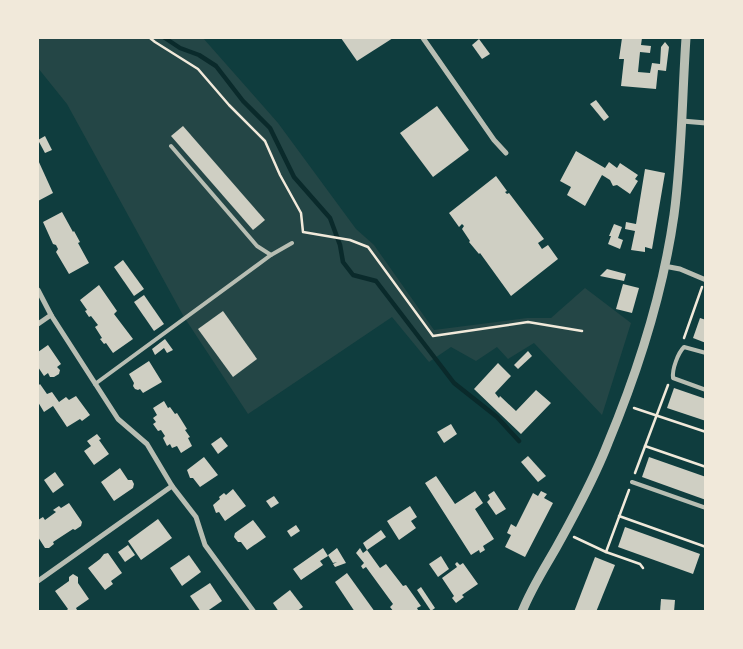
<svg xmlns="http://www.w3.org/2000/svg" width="743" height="649" viewBox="0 0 743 649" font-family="'Exo 2',sans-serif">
<rect width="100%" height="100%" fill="#0f3d3e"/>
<polygon fill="#244646" points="38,38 203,38 278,123 356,229 374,245 434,330 527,318 551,318 585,288 631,323 602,415 534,343 508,359 497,347 476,361 451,347 429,362 392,317 248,414 184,317 67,104 38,68"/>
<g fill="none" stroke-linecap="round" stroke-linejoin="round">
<polyline stroke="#0a2a2b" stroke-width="4.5" points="165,38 180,48 199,55 216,66 243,101 270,128 294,177 330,218 340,245 343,262 353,275 376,281 454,383 497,417 519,441"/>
</g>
<g fill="#cfcfc3">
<polygon points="341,38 393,38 357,61"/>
<polygon points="622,38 642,38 641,45 651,46 650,53 640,52 638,72 650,73 652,63 660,64 661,47 665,42 669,47 666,71 658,70 656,89 621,86 624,59 619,59"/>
<polygon points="479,39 490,54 482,59 472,45"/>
<polygon points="596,100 609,117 604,121 590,104"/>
<polygon points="437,106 469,150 433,177 400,133"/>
<polygon points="183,126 265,220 253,230 171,136"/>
<polygon points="45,136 52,150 45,153 38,140"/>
<polygon points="576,151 605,168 609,162 617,168 620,163 638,175 635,179 638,181 630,194 617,185 613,186 610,180 602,175 585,206 567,195 571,187 560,181"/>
<polygon points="38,160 53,193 38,201"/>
<polygon points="645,169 665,173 652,249 645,247 645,252 631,250 635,231 625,229 626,222 636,224"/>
<polygon points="496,176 507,191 505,192 507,194 509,193 544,239 538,243 542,249 548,245 558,259 511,296 480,253 479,254 469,242 470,241 462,229 464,226 462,224 459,227 449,213"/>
<polygon points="62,212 73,232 74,231 80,242 78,243 89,263 69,274 56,252 58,249 56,245 53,244 43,222"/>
<polygon points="614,224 622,227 618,238 623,240 620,249 608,244 611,236 609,236"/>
<polygon points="123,260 144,289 134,296 114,267"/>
<polygon points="607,269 626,274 624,281 600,276"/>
<polygon points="623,284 639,288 632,313 616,309"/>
<polygon points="99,285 117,311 114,314 133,339 113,353 106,343 104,344 100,339 102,338 95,327 98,325 91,316 89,317 85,311 87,310 80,300"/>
<polygon points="144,295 164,324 154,331 134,302"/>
<polygon points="223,311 257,359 233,377 198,329"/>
<polygon points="700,318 706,320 706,343 693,338"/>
<polygon points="165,339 173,350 167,353 164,348 155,355 152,349"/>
<polygon points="48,345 61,364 57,367 60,370 59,374 54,377 50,377 48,373 44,376 38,367 38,352"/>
<polygon points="528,351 532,356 518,369 514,365"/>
<polygon points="149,361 162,382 143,393 140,389 138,390 135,389 133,386 134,383 129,374"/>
<polygon points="498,363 511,376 495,393 499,398 500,396 516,411 536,390 551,403 521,434 474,389"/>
<polygon points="40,384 47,394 52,392 59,402 66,397 69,400 76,396 90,415 82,421 80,419 67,427 53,406 44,412 38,402 38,386"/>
<polygon points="674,388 706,399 706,421 667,408"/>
<polygon points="164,401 168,408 170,407 175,414 177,413 187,429 185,430 190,437 188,438 192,446 181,453 177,446 172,448 170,444 167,446 163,438 165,436 161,430 158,431 153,424 156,422 153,418 157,415 153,408"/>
<polygon points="451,424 457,434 444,443 437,432"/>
<polygon points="97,434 101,439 99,440 109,454 94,465 84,451 91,446 87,441"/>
<polygon points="221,437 228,446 218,454 211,444"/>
<polygon points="528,456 546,476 538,482 521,462"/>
<polygon points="204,457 218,475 200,487 193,478 190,478 187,470"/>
<polygon points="649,457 706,477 706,500 642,477"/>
<polygon points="120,468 128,480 132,480 134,484 133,488 114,501 101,482"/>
<polygon points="55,472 64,485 53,493 44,480"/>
<polygon points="436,476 455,504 475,491 483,503 475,509 494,539 483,546 485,550 480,553 479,550 471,555 425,483"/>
<polygon points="233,489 246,506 225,521 219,512 216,513 213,505 220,499 219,497 224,493 226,495"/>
<polygon points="494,491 506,509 496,515 487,502 490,499 488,495"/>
<polygon points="541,491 547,494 544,498 553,503 525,557 505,547 511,535 507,533 511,524 516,527 533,493 538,496"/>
<polygon points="274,496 279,503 271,508 266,501"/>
<polygon points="69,503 82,522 81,526 75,530 73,529 53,542 54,544 49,548 45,548 38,537 38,525 39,524 38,520 43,517 45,520 56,512 53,510 59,506 61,508"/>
<polygon points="410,506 417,517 411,521 416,528 399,540 387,521"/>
<polygon points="158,519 172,538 141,560 128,541"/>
<polygon points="253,520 266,537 247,550 241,542 238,542 234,537 235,533"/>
<polygon points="296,525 300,531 291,537 287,531"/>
<polygon points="625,527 700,554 693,574 618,547"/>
<polygon points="381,530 386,537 367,550 363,543"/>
<polygon points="128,545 135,555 125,562 118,552"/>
<polygon points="323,548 328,556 320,561 323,565 301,580 293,569"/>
<polygon points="337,548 346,563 335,567 333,564 337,562 333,563 328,555"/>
<polygon points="360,548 363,553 367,550 380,568 386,564 403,586 406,585 421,606 417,608 419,612 411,612 410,610 408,612 394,612 390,607 393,604 366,567 363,569 361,566 364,563 356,553"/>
<polygon points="108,553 122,573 111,581 113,584 105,590 88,568 100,559 104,554"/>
<polygon points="189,555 201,572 182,586 170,568"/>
<polygon points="441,556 449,569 438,577 429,564"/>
<polygon points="595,557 615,565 596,612 574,612"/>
<polygon points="457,562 460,565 463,563 478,584 462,595 464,597 456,603 452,598 454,596 442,578 457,567 455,564"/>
<polygon points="347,573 375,612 355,612 335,582"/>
<polygon points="73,574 78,577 78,583 89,599 76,608 78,612 65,612 68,609 55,591 69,581 69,577"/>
<polygon points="210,583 222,601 206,612 201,612 190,596"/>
<polygon points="421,587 435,608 431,611 417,590"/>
<polygon points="290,590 303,607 296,612 279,612 273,603"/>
<polygon points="661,599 675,600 674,612 660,612"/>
</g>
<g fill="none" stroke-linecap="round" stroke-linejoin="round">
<g stroke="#f1e9da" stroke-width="2.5">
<polyline points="150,38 155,42 198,69 229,105 265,141 280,175 301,213 303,232 350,240 368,247 433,336 528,322 582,331"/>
<polyline points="684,338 702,287"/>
<polyline points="634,408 706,432"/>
<polyline points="645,446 706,467"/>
<polyline points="635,473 668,385"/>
<polyline points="619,516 706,547"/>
<polyline points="574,537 606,552 640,564 643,568"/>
<polyline points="606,552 629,490"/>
</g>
<g stroke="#b8beb3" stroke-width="4">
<polyline points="171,146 257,246 271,255"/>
<path d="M706,353L684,347C678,353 672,369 673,378L706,390"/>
<polyline points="95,384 271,255 292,243"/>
<polyline points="632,482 706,508"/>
</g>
<g stroke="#b8beb3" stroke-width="5">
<polyline points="423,38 494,140 506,153"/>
<polyline points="682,121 706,123"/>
<polyline points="664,266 680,269 706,280"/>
<polyline points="38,290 51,315 118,419 147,444 172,486 196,517 205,545 254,612"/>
<polyline points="38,324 51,315"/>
<polyline points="38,581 172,486"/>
</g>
<path stroke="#b8beb3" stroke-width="9" d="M522,612C531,589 544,569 556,548C575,514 594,479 608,443C638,371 663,292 674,215C682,156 682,97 686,38"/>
</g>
<rect width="743" height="649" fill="none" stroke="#f1e9da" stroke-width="78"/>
</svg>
